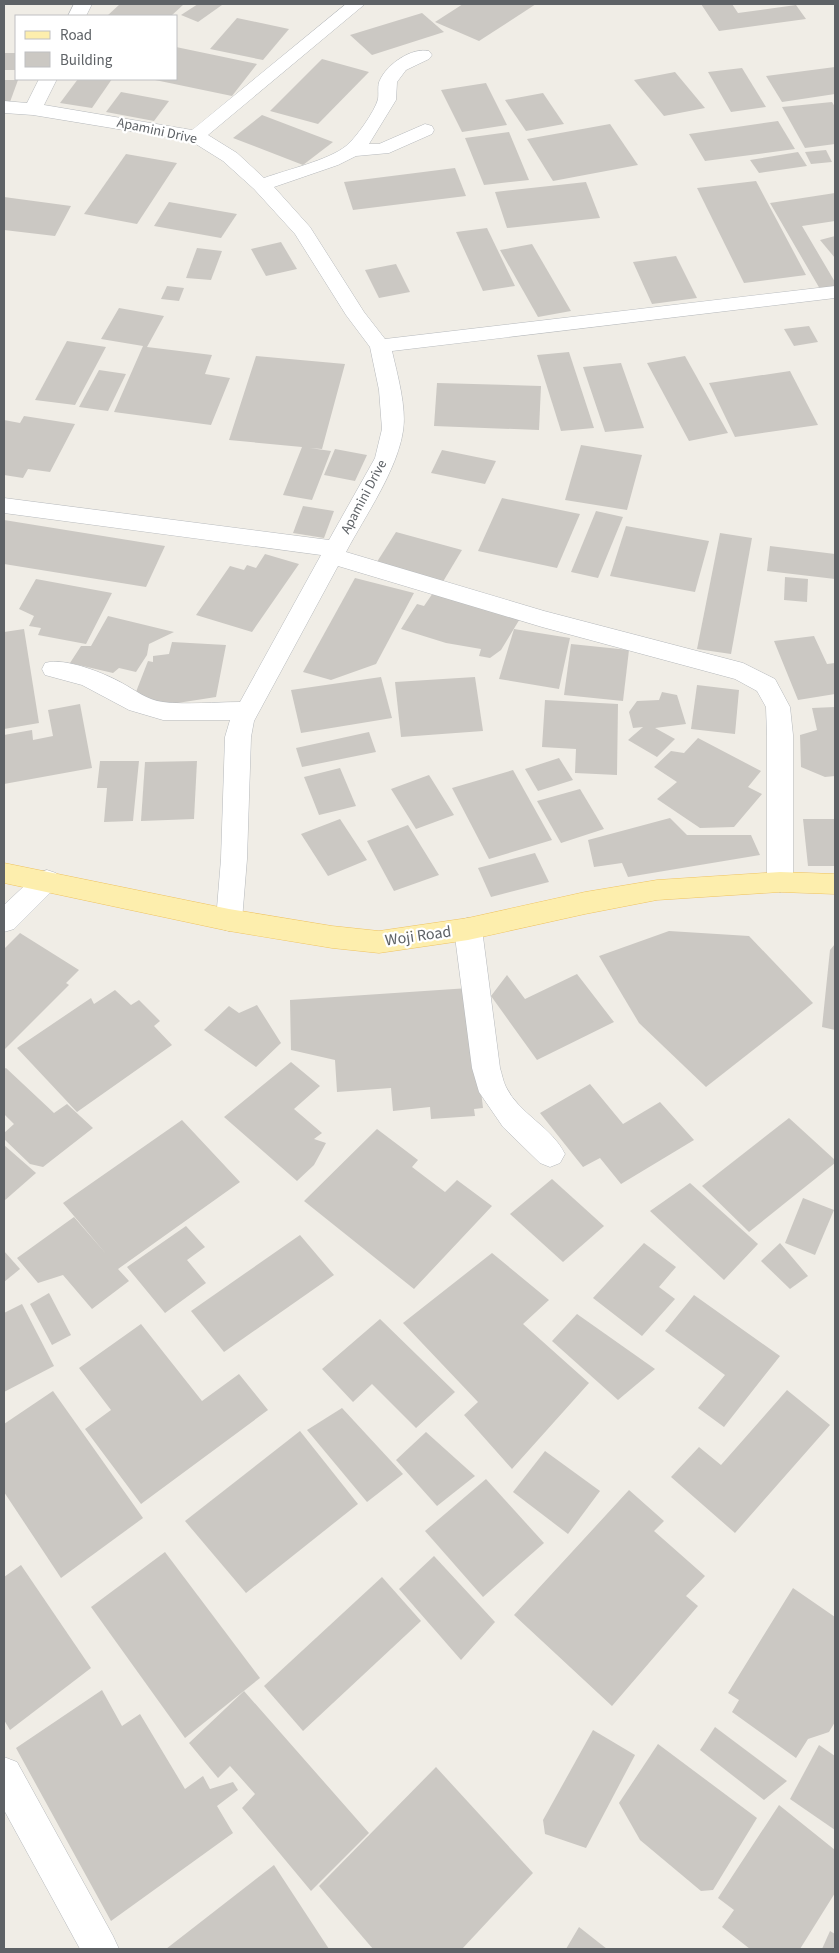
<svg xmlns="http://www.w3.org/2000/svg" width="839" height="1953" viewBox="0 0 839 1953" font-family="'Source Sans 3',sans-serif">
<rect width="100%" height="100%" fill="#f0ede6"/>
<g fill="#cbc8c3">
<polygon points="120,4 184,4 171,16 107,16"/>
<polygon points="198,4 217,4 222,5 198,22 181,15"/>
<polygon points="463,4 536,4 479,41 435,22"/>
<polygon points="701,4 732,4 738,13 796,5 806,19 719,31"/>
<polygon points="422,13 444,32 372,55 350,35"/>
<polygon points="237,18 289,29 263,60 210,49"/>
<polygon points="176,47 257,64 232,96 155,80 176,79"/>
<rect x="4" y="53" width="12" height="17"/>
<polygon points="322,59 369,72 318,124 270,111"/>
<polygon points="835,67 835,94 782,102 766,76"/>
<polygon points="742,68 766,107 731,112 708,72"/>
<polygon points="675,72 705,108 664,116 634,80"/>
<polygon points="78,79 112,79 92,108 60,103"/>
<polygon points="4,80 18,80 10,102 4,101"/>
<polygon points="486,83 507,125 462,132 441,90"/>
<polygon points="121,92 169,101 154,121 106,112"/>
<polygon points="543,93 564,124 526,131 505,100"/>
<polygon points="832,102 835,107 835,144 805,148 782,107"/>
<polygon points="262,115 333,142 303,165 233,138"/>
<polygon points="778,121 795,149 705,161 689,134"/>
<polygon points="610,124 638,165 553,181 527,139"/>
<polygon points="509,132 529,180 484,185 465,138"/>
<polygon points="826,150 832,162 811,164 805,152"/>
<polygon points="798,152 807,166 759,173 750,160"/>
<polygon points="126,154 177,163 137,224 84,214"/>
<polygon points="455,168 466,196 353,210 344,182"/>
<polygon points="756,181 806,275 744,283 697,188"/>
<polygon points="586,182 600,218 507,228 495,192"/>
<polygon points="835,193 835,221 802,226 835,282 835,286 820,289 770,203"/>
<polygon points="4,197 71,206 55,236 4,230"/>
<polygon points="169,202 237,214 221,238 154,226"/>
<polygon points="487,228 515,286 483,291 456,232"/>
<polygon points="835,236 835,258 820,240"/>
<polygon points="281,242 297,269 266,276 251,249"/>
<polygon points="532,244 571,311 538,317 500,250"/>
<polygon points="197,248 222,251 211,280 186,278"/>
<polygon points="676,256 697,298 652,304 633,262"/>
<polygon points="396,264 410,292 379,298 365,270"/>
<polygon points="167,286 184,288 179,301 161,299"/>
<polygon points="119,308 164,316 147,347 212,355 205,374 230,378 211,425 114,412 143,346 101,339"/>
<polygon points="809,326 818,342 794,346 784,329"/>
<polygon points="67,341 106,347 75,405 35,400"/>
<polygon points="569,352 594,428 561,431 537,355"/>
<polygon points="256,356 345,364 322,449 310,448 331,451 312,500 283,495 302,447 229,440"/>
<polygon points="685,356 728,433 689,441 647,363"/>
<polygon points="621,363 644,428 605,432 583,367"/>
<polygon points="99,370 126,374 108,411 79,407"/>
<polygon points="790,371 818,425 735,437 709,383"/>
<polygon points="437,383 541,386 539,430 434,426"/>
<polygon points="24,416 75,424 50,472 28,469 23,478 4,475 4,420 20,423"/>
<polygon points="581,445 642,455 627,510 565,500"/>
<polygon points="335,449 367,455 355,481 324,475"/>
<polygon points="442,450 496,461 485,484 431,473"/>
<polygon points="502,498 580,514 557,568 478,551"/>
<polygon points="303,506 334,511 324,538 293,533"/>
<polygon points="596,511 623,517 598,578 571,572"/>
<polygon points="4,520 165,546 146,587 4,564"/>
<polygon points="626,526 709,541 695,592 610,576"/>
<polygon points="396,532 462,550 441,585 375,565"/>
<polygon points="720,533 752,538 731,654 697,649"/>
<polygon points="770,546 835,554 835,579 767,571"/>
<polygon points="265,554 299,564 252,632 196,615 230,566 244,570 247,565 256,568"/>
<polygon points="785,577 808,579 807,602 784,600"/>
<polygon points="355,578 414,593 376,664 331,680 303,672"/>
<polygon points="36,579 112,593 86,644 38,635 41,628 29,626 34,616 19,609"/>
<polygon points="435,590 521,617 501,650 490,658 479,656 481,649 446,643 401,629 417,604 424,606"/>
<polygon points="108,616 174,632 149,644 147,655 136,672 119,668 113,673 70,663 81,646 91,646"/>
<polygon points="24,629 39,723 4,729 4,632"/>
<polygon points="514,629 570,638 559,689 499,679"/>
<polygon points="814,636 827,664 835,663 835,694 798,700 774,641"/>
<polygon points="172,642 226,645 216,697 171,704 134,697 148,661 153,662 153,656 169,654"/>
<polygon points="571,644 629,650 623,701 564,695"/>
<polygon points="381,677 392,718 301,733 291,690"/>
<polygon points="475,677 483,731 401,737 395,682"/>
<polygon points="697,685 739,690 735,734 691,729"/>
<polygon points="662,692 677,695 686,724 655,728 675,739 657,757 628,740 643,727 633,728 629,712 637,701 659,700"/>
<polygon points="545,700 618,704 617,775 575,773 576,749 542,747"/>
<polygon points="80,704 92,768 4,784 4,735 32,730 33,740 53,736 48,710"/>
<polygon points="835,707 835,776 825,777 801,767 800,735 817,730 812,708"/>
<polygon points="369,732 376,752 302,767 296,748"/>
<polygon points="698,738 761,771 748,787 762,794 734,827 700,828 657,799 677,782 654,767 671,751 684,753"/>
<polygon points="559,758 573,780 538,791 525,769"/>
<polygon points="100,761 139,761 133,821 104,822 107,788 97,788"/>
<polygon points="197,761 194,819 141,821 145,762"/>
<polygon points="340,768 356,806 319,815 304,777"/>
<polygon points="513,770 552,840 489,859 452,788"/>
<polygon points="429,775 454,815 416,829 391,789"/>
<polygon points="580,789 604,829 561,843 537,801"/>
<polygon points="670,818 687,835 751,835 760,855 628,877 622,863 594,867 588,840"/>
<polygon points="340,819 367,860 328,876 301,834"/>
<polygon points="803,819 835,819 835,866 808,866"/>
<polygon points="408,825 439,875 394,891 367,841"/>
<polygon points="535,853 549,882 491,897 478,868"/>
<polygon points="669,931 749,936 813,1003 706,1087 639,1023 599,956"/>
<polygon points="20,933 79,970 66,983 69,985 4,1050 4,949"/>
<polygon points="835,944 835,1030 822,1027 830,950"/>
<polygon points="577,974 614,1022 537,1060 491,996 507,975 525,999"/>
<polygon points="469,988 483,1108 474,1109 475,1116 431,1119 430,1107 393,1111 391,1088 337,1092 335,1060 291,1050 290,1000"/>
<polygon points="115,990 131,1005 139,1000 160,1021 154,1026 172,1045 77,1112 17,1048 91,998 94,1004"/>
<polygon points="257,1005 281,1043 256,1067 204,1030 229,1006 239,1013"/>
<polygon points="291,1062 320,1086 294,1109 322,1133 314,1139 326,1143 314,1165 297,1181 224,1117"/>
<polygon points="6,1068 54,1113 67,1104 93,1128 43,1167 30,1164 4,1139 4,1133 14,1124 4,1114 4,1069"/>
<polygon points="590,1084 623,1124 660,1102 694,1140 621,1184 600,1158 583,1167 540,1113"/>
<polygon points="789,1118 835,1160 835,1163 749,1232 702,1186"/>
<polygon points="182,1120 240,1182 118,1269 129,1281 92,1309 63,1275 38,1283 17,1258 74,1217 107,1255 63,1203"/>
<polygon points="377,1129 418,1160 412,1167 445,1192 457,1180 492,1206 414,1289 304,1201"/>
<polygon points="4,1145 36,1173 4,1201"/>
<polygon points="552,1179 604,1226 563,1262 510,1214"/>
<polygon points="690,1183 758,1244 724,1280 650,1211"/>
<polygon points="803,1198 834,1210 815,1255 785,1243"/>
<polygon points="186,1226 205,1247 187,1260 206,1283 165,1313 127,1267"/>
<polygon points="300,1235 334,1275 224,1352 191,1311"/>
<polygon points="644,1243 676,1267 659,1287 675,1299 642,1336 593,1298"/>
<polygon points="780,1243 808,1276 790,1289 761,1261"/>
<polygon points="4,1251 20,1269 4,1282"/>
<polygon points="492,1253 549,1300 523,1324 589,1383 512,1469 464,1415 478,1402 403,1323"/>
<polygon points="49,1293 71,1335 52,1345 30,1304"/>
<polygon points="694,1295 780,1356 724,1427 698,1408 725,1375 665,1331"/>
<polygon points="22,1304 54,1366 4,1392 4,1313"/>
<polygon points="577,1314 655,1369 618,1400 552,1341"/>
<polygon points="380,1319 455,1392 416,1428 372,1384 353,1402 322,1369"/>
<polygon points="141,1324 202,1401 239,1374 268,1410 141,1504 85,1429 111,1410 79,1368"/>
<polygon points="787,1390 830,1425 735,1533 671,1477 699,1447 721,1465"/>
<polygon points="53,1391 143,1518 61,1578 4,1492 4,1424"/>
<polygon points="342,1408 403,1474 367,1502 307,1430"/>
<polygon points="300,1431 358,1504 246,1593 185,1521"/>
<polygon points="426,1432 475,1476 437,1506 396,1460"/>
<polygon points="545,1451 600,1491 568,1534 513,1492"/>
<polygon points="486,1479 544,1543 483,1597 425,1531"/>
<polygon points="629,1490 664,1521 654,1531 705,1576 686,1596 698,1606 612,1706 514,1615"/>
<polygon points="165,1552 260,1678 185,1738 91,1607"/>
<polygon points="434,1556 495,1622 461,1660 399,1589"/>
<polygon points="21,1565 91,1668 10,1730 4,1720 4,1577"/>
<polygon points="382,1577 421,1621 303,1731 264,1686"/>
<polygon points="793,1588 835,1617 835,1722 829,1732 808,1739 796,1758 732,1712 739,1700 728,1693"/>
<polygon points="102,1690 122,1726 140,1714 185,1789 203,1776 210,1789 233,1782 238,1790 217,1806 233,1833 111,1921 16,1748"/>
<polygon points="244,1691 369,1833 311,1891 242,1808 255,1794 230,1766 218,1778 189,1743"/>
<polygon points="715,1727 787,1781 764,1800 700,1750"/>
<polygon points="593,1730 635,1755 586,1848 545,1834 543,1820"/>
<polygon points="658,1744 757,1818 713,1890 701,1891 640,1840 619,1803"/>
<polygon points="819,1745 835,1756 835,1830 790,1799"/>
<polygon points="436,1767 533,1873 462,1949 373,1949 319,1886"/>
<polygon points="779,1805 835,1850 835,1893 800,1949 750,1949 722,1927 734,1910 718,1898"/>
<polygon points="274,1865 329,1949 166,1949"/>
<polygon points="579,1927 607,1949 566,1949"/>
<polygon points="830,1931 835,1934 835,1949 822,1949"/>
</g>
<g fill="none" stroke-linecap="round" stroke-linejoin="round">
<defs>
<g id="minor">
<polygon points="74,4 92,4 86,16 68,16"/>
<path d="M346,4H365L208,135L237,153L264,178C286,170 329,160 346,146C356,138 375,111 378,99C379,93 377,85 380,80C387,64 412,47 429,51L432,55L429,59L406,70L397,82L396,100L369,144H379L425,124L432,126L434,130L432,134L389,153L356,156L338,165L274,187L310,227L364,312L385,339L835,286V298L392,351C397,373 407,408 403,431C397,471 365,516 346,552L544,611L743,663L775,679L790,707L793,735V882L789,889L780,892L771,889L767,882V735L766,707L757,691L735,679L542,627L338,566L254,721L251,737L247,859L242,920L239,928L229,931L219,928L216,920L221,859L225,737L230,720H163L129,710L82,685L45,675L42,669L45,663C65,657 104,673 122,683C135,690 147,700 163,702C188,705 215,702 240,702L321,555L4,513V498L329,540L375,458L382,429L379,390L370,347L346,315L295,234L254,189L223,161L191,141L33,115L4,113V101L27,103L39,79H57L44,105L192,130Z"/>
<polygon points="47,870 56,873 60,880 56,887 14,929 4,932 4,905 38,873"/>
<path d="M468,918L478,921L482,929L500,1068C502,1074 503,1081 506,1087C519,1114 552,1127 565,1154L560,1163L550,1167L540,1163L503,1127L479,1092L472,1068L454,929L458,921Z"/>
<polygon points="4,1757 17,1762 113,1936 119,1949 80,1949 4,1810"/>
</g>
<polygon id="major" points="4,863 229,909 332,926 379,931 468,918 585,892 657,880 780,872 835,874 835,894 780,892 657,900 585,914 468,940 379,953 332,948 229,931 4,883"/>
</defs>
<use href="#minor" stroke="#b6b9bc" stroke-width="1"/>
<use href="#major" stroke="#efc360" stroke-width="1"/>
<use href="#minor" fill="#fff" fill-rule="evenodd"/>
<use href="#major" fill="#fdeead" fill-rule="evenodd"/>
</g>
<g text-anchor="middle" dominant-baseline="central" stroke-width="4.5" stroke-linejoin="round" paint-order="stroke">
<g font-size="14" fill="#5e6266" stroke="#fff">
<text transform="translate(157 131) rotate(12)">Apamini Drive</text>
<text transform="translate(364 497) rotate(-62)">Apamini Drive</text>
</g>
<g font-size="16" fill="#5e6266" stroke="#fff">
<text transform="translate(418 936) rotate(-8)">Woji Road</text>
</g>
</g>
<rect width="839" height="1953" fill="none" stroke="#5e6266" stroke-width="10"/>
<rect x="15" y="15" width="162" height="65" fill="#ffffff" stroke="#bfc0c2"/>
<rect x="25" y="31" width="25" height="8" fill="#fdeead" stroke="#bfc0c2"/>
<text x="60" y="40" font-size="15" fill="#5e6266">Road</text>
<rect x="25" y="52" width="25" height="15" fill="#cbc8c3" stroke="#bfc0c2"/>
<text x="60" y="65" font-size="15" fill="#5e6266">Building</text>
</svg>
